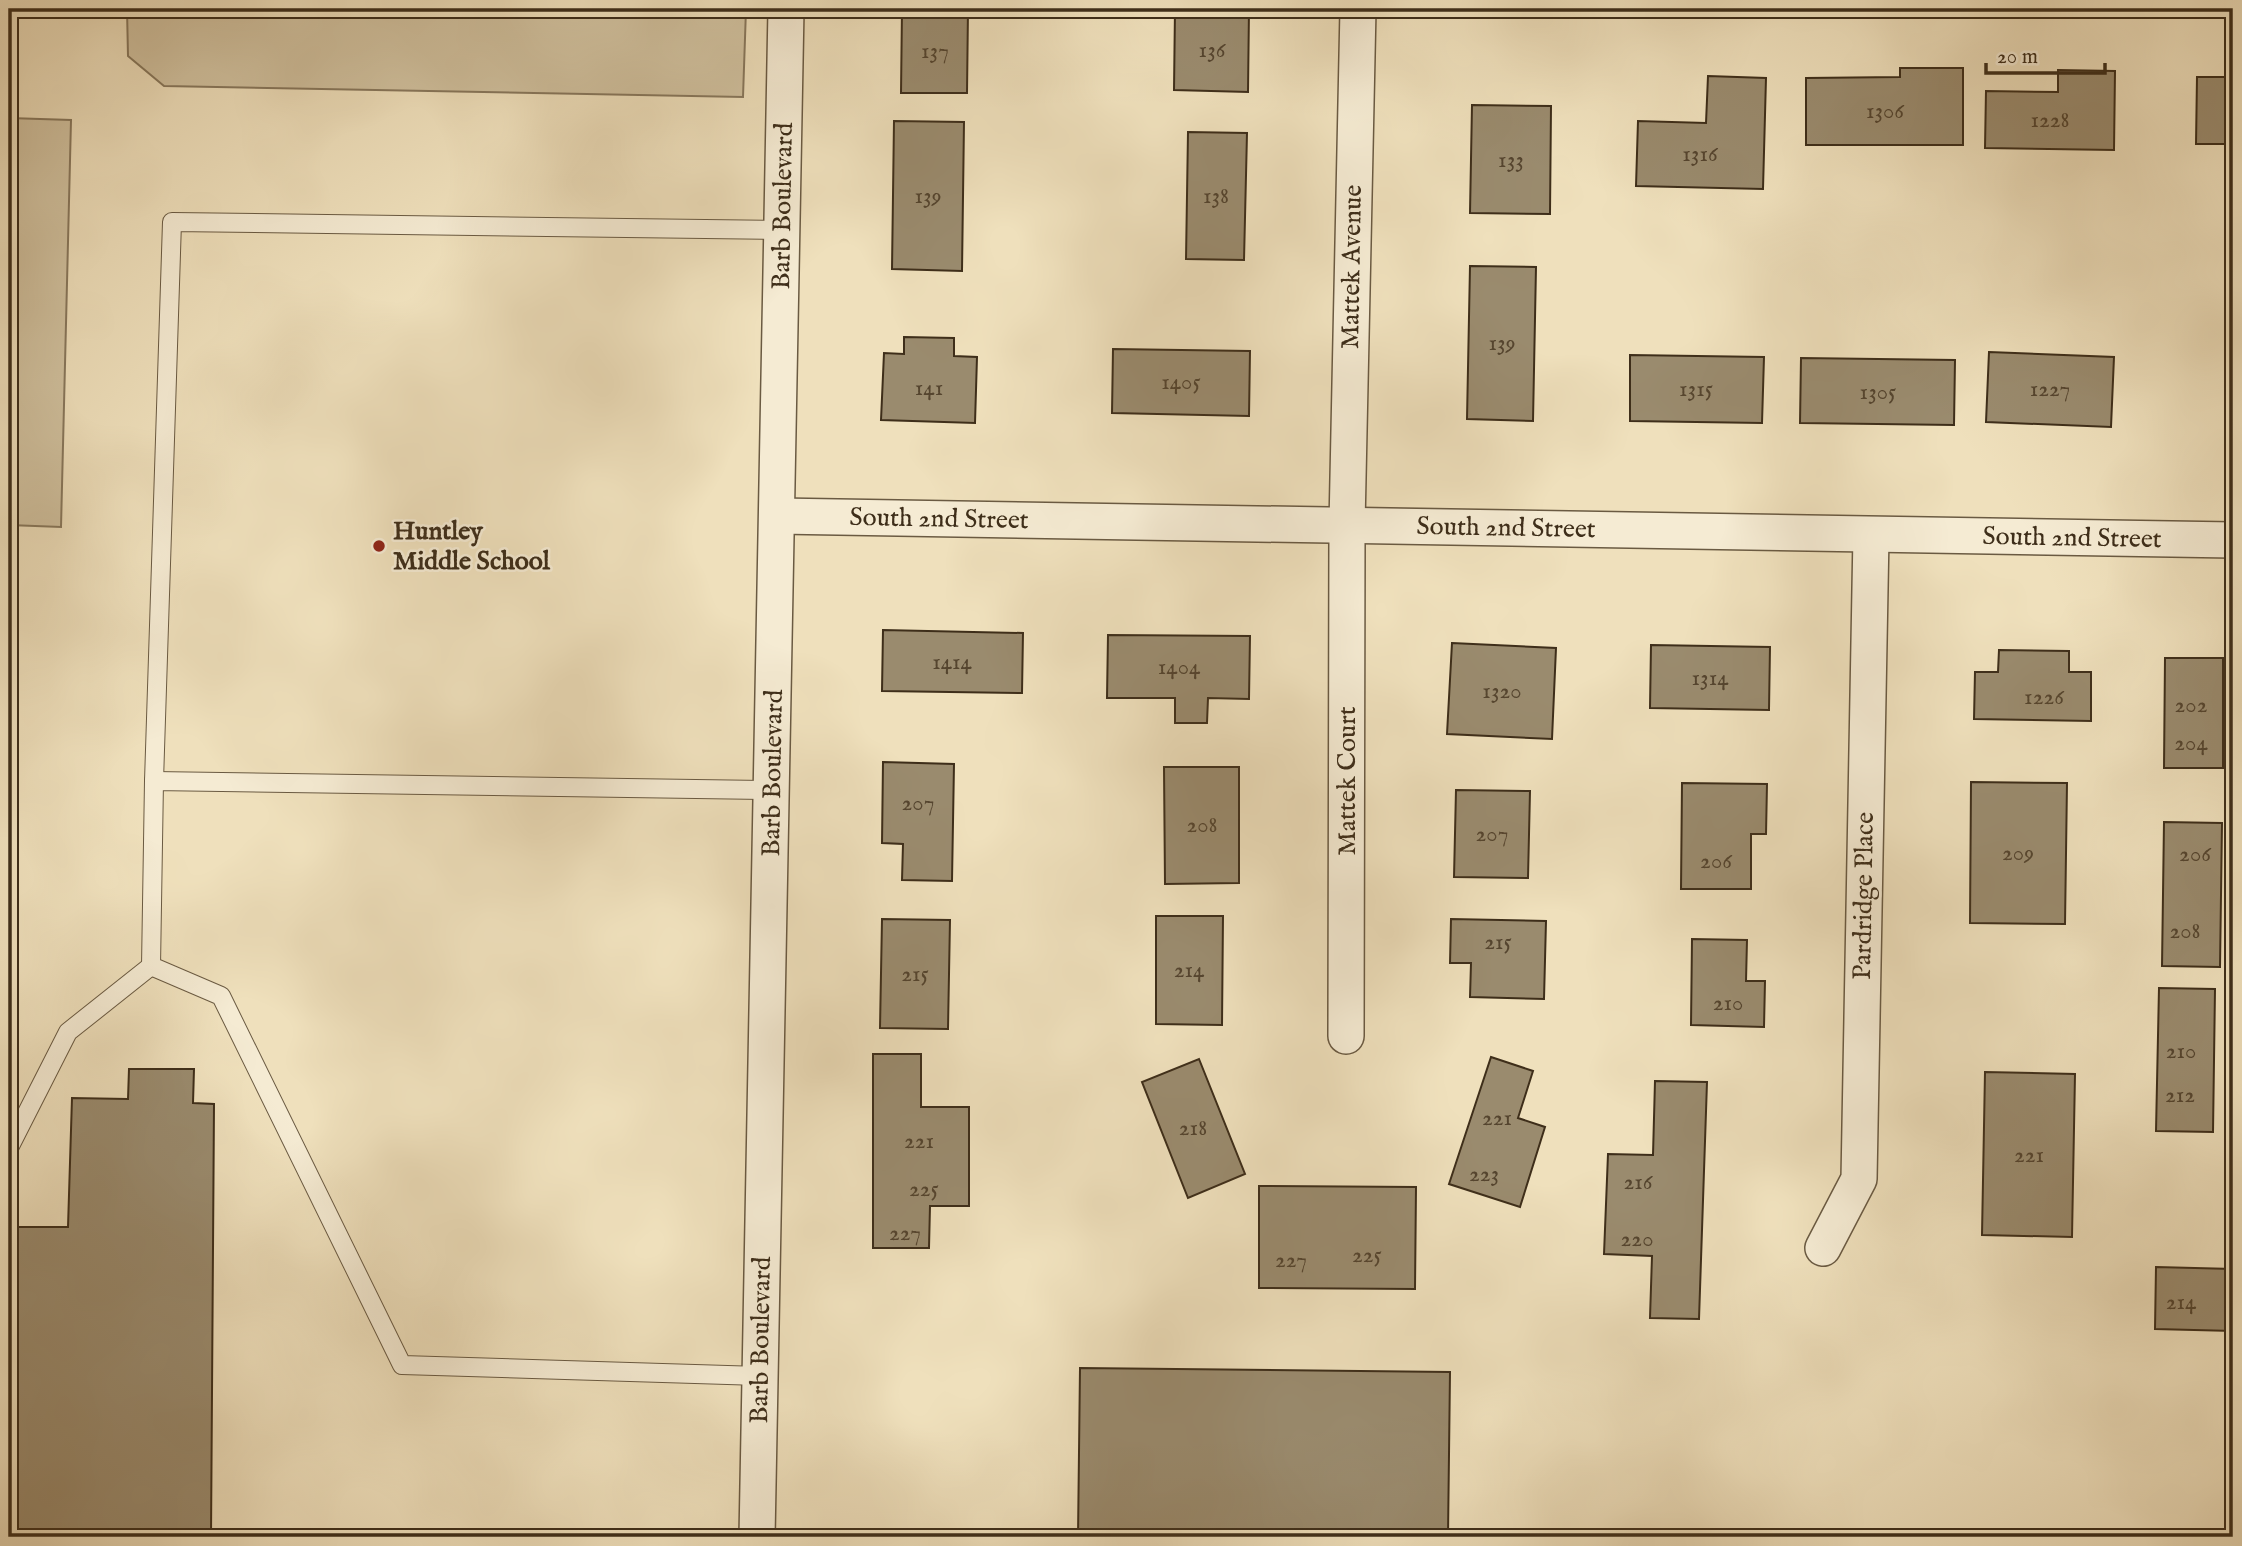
<svg xmlns="http://www.w3.org/2000/svg" width="2242" height="1546" viewBox="0 0 2242 1546" font-family="'IM FELL English',serif">
<rect width="100%" height="100%" fill="#efe0bc"/>
<filter id="stains"><feTurbulence type="fractalNoise" baseFrequency=".00286" numOctaves="4"/><feColorMatrix values="0 0 0 0 .2 0 0 0 0 .09 0 0 0 0 .02 0 0 0 .5 -.17"/></filter>
<radialGradient id="worn" r=".72"><stop offset=".6" stop-color="#630" stop-opacity="0"/><stop offset="1" stop-color="#630" stop-opacity=".3"/></radialGradient>
<g fill="#d1c2a0" stroke="#88785d" stroke-width="2">
<polygon points="127,9 746,9 743,97 164,86 128,56"/>
<polygon points="9,118 71,120 61,527 9,525"/>
</g>
<g fill="#9a8b6e" stroke="#3e2e1a" stroke-width="2">
<polygon points="902,9 968,9 967,93 901,93"/>
<polygon points="1175,9 1249,9 1248,92 1174,90"/>
<polygon points="1900,68 1963,68 1963,145 1806,145 1806,78 1900,77"/>
<polygon points="2058,70 2115,71 2114,150 1985,148 1986,91 2058,92"/>
<polygon points="1708,76 1766,78 1763,189 1636,186 1638,121 1706,123"/>
<polygon points="2197,77 2233,77 2233,144 2196,144"/>
<polygon points="1472,105 1551,106 1550,214 1470,213"/>
<polygon points="894,121 964,122 962,271 892,269"/>
<polygon points="1188,132 1247,133 1244,260 1186,259"/>
<polygon points="1470,266 1536,267 1533,421 1467,419"/>
<polygon points="904,337 954,338 954,356 977,357 975,423 881,420 884,353 904,354"/>
<polygon points="1113,349 1250,351 1249,416 1112,413"/>
<polygon points="1989,352 2114,357 2111,427 1986,422"/>
<polygon points="1630,355 1764,357 1762,423 1630,421"/>
<polygon points="1801,358 1955,360 1954,425 1800,423"/>
<polygon points="883,630 1023,633 1022,693 882,691"/>
<polygon points="1108,635 1250,636 1249,699 1208,698 1207,723 1175,723 1175,698 1107,698"/>
<polygon points="1452,643 1556,648 1552,739 1447,734"/>
<polygon points="1651,645 1770,647 1769,710 1650,708"/>
<polygon points="1999,650 2069,651 2069,672 2091,672 2091,721 1974,719 1975,672 1998,672"/>
<polygon points="2165,658 2223,658 2223,768 2164,768"/>
<polygon points="883,762 954,764 952,881 902,880 903,844 882,843"/>
<polygon points="1164,767 1239,767 1239,883 1165,884"/>
<polygon points="1971,782 2067,783 2065,924 1970,923"/>
<polygon points="1682,783 1767,784 1766,834 1751,834 1751,889 1681,889"/>
<polygon points="1456,790 1530,791 1528,878 1454,877"/>
<polygon points="2164,822 2222,823 2220,967 2162,966"/>
<polygon points="1156,916 1223,916 1222,1025 1156,1024"/>
<polygon points="882,919 950,920 948,1029 880,1028"/>
<polygon points="1451,919 1546,921 1544,999 1470,997 1471,963 1450,963"/>
<polygon points="1692,939 1747,940 1746,981 1765,981 1764,1027 1691,1025"/>
<polygon points="2159,988 2215,989 2213,1132 2156,1131"/>
<polygon points="873,1054 921,1054 921,1107 969,1107 969,1206 930,1206 929,1248 873,1248"/>
<polygon points="1491,1057 1533,1071 1518,1118 1545,1127 1520,1207 1449,1184"/>
<polygon points="1199,1059 1245,1174 1188,1198 1142,1082"/>
<polygon points="129,1069 194,1069 193,1103 214,1104 211,1537 9,1537 9,1227 68,1227 72,1098 128,1099"/>
<polygon points="1985,1072 2075,1074 2072,1237 1982,1235"/>
<polygon points="1655,1081 1707,1082 1699,1319 1650,1318 1652,1256 1604,1254 1608,1154 1653,1155"/>
<polygon points="1259,1186 1416,1187 1415,1289 1259,1288"/>
<polygon points="2156,1267 2233,1269 2233,1331 2155,1329"/>
<polygon points="1080,1368 1450,1372 1448,1537 1078,1537"/>
</g>
<g fill="none" stroke-linecap="round" stroke-linejoin="round">
<defs>
<g id="service">
<polyline points="154,781 172,222 783,230"/>
<polyline points="9,1148 68,1032 151,966"/>
<polyline points="760,1376 402,1365 221,996 151,966 154,781 772,790"/>
</g>
<g id="minor">
<polyline points="778,516 2233,540"/>
<polyline points="1346,1036 1347,525 1358,9"/>
<polyline points="1823,1248 1859,1179 1871,535"/>
<polyline points="757,1537 786,9"/>
</g>
</defs>
<use href="#service" stroke="#6a5a42" stroke-width="20"/>
<use href="#minor" stroke="#6a5a42" stroke-width="38"/>
<use href="#service" stroke="#f5ebd3" stroke-width="18"/>
<use href="#minor" stroke="#f5ebd3" stroke-width="35"/>
</g>
<circle fill="#8f2418" stroke="#f5ebd3" stroke-width="2.5" cx="379" cy="546" r="7"/>
<g text-anchor="middle" dominant-baseline="central" stroke-width="5" stroke-linejoin="round" paint-order="stroke">
<g font-size="23" fill="#55452f">
<text x="1212" y="50">136</text>
<text x="935" y="51">137</text>
<text x="1885" y="111">1306</text>
<text x="2050" y="120">1228</text>
<text x="1700" y="154">1316</text>
<text x="1511" y="160">133</text>
<text x="928" y="196">139</text>
<text x="1216" y="196">138</text>
<text x="1502" y="343">139</text>
<text x="1181" y="382">1405</text>
<text x="929" y="388">141</text>
<text x="1696" y="389">1315</text>
<text x="2050" y="389">1227</text>
<text x="1878" y="392">1305</text>
<text x="952" y="662">1414</text>
<text x="1179" y="667">1404</text>
<text x="1710" y="678">1314</text>
<text x="1502" y="691">1320</text>
<text x="2044" y="697">1226</text>
<text x="2191" y="705">202</text>
<text x="2191" y="743">204</text>
<text x="918" y="803">207</text>
<text x="1202" y="825">208</text>
<text x="1492" y="834">207</text>
<text x="2018" y="853">209</text>
<text x="2195" y="854">206</text>
<text x="1716" y="861">206</text>
<text x="2185" y="931">208</text>
<text x="1498" y="942">215</text>
<text x="1189" y="970">214</text>
<text x="915" y="974">215</text>
<text x="1728" y="1003">210</text>
<text x="2181" y="1051">210</text>
<text x="2180" y="1095">212</text>
<text x="1497" y="1118">221</text>
<text x="1193" y="1128">218</text>
<text x="919" y="1141">221</text>
<text x="2029" y="1155">221</text>
<text x="1484" y="1174">223</text>
<text x="1638" y="1182">216</text>
<text x="924" y="1189">225</text>
<text x="905" y="1233">227</text>
<text x="1637" y="1239">220</text>
<text x="1367" y="1255">225</text>
<text x="1291" y="1260">227</text>
<text x="2181" y="1302">214</text>
</g>
<g font-size="26" fill="#3e2e1a" stroke="#f5ebd3">
<text transform="translate(783 206) rotate(-89)">Barb Boulevard</text>
<text transform="translate(1352 267) rotate(-89)">Mattek Avenue</text>
<text transform="translate(939 519) rotate(1)">South 2nd Street</text>
<text transform="translate(1506 528) rotate(1)">South 2nd Street</text>
<text transform="translate(2072 538) rotate(1)">South 2nd Street</text>
<text transform="translate(773 773) rotate(-89)">Barb Boulevard</text>
<text transform="translate(1347 781) rotate(-90)">Mattek Court</text>
<text transform="translate(1864 896) rotate(-89)">Pardridge Place</text>
<text transform="translate(761 1340) rotate(-89)">Barb Boulevard</text>
</g>
<g font-size="26" font-weight="bold" fill="#3e2e1a" stroke="#f5ebd3" text-anchor="start">
<text x="393" y="531">Huntley<tspan x="393" dy="30">Middle School</tspan></text>
</g>
</g>
<rect width="2242" height="1546" fill="none" stroke="#efe0bc" stroke-width="35"/>
<rect x="10" y="10" width="2221" height="1525" fill="none" stroke="#3e2e1a" stroke-width="3.5"/>
<rect x="18" y="18" width="2207" height="1511" fill="none" stroke="#3e2e1a" stroke-width="2"/>
<path d="M1986 63v10h119v-10" fill="none" stroke="#3e2e1a" stroke-width="3.5"/>
<text x="1997" y="63" font-size="21" fill="#3e2e1a" stroke="#f5ebd3" stroke-width="5" paint-order="stroke">20 m</text>
<rect width="100%" height="100%" filter="url(#stains)"/>
<rect width="100%" height="100%" fill="url(#worn)"/>
</svg>
